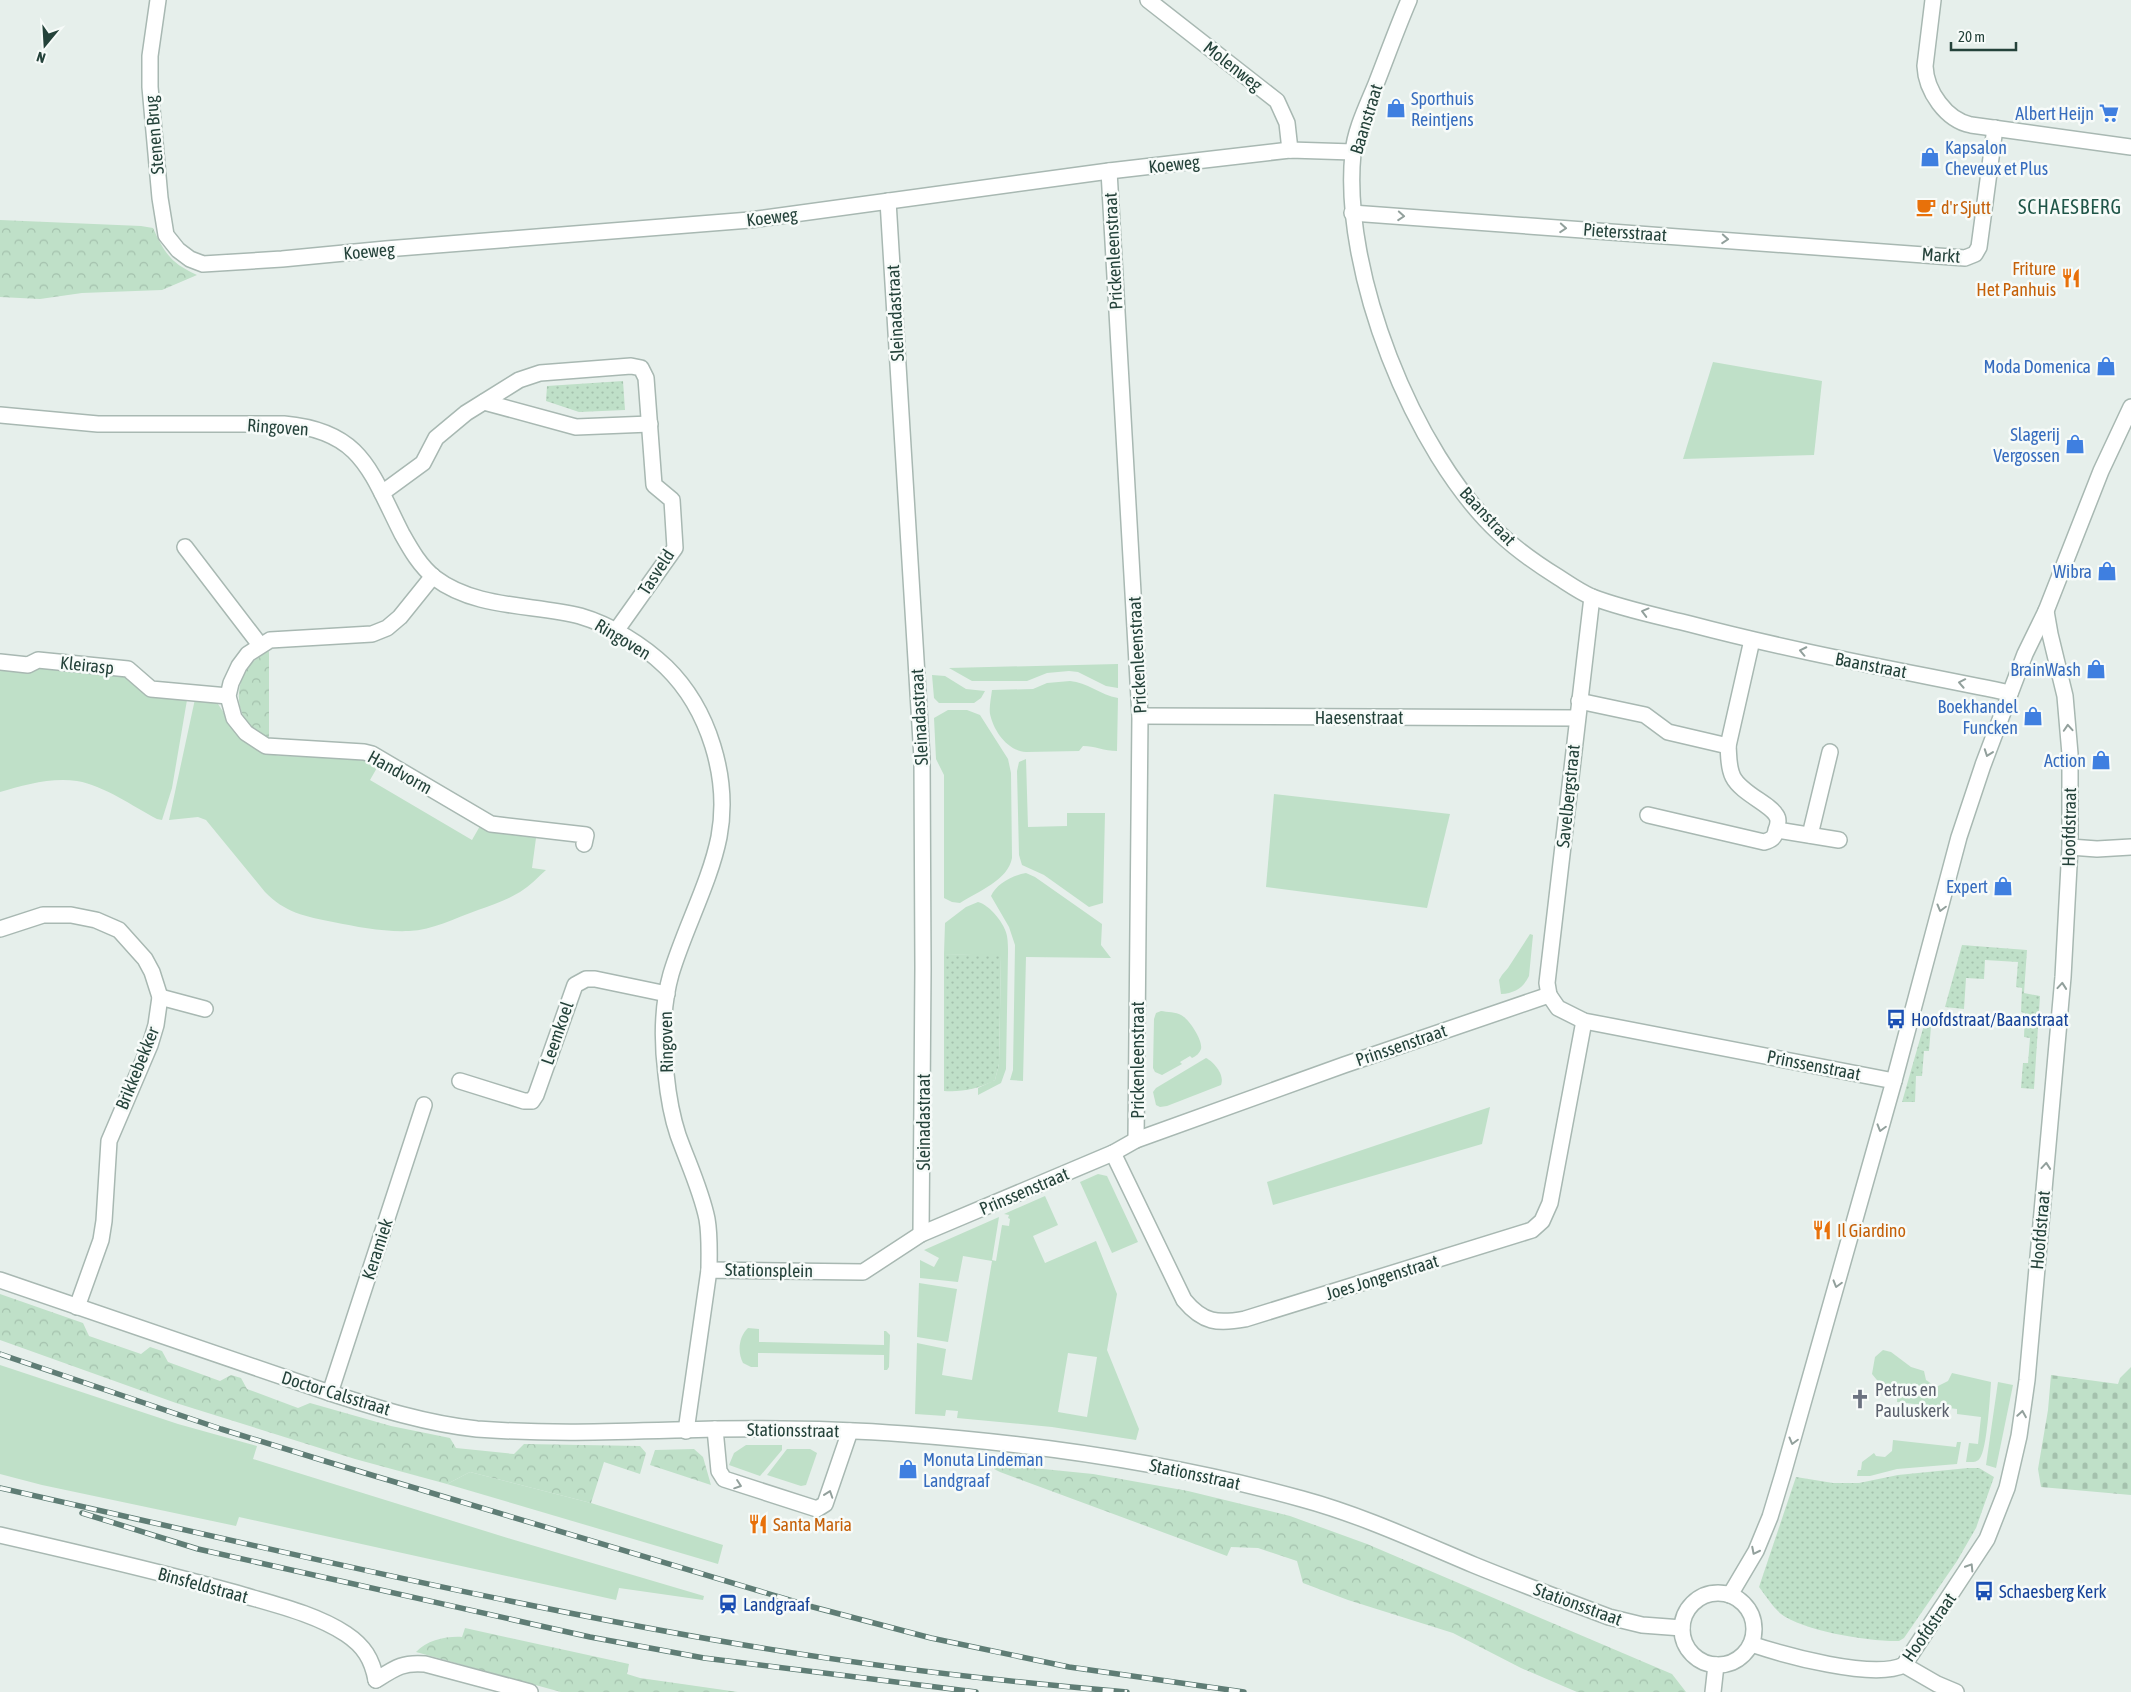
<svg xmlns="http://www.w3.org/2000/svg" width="2131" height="1692" viewBox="0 0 2131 1692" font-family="'Asap Condensed',sans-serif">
<defs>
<pattern id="forest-crowns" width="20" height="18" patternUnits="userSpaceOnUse" patternTransform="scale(1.25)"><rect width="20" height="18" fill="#bfe0c8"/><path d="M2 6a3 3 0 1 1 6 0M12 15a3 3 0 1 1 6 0" fill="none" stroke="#a4c1ad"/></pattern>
<pattern id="cemetery-stones" width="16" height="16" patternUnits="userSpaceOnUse" patternTransform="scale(1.25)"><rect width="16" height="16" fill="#bfe0c8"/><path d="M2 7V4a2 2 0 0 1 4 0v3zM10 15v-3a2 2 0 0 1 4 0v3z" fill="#a4c1ad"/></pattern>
<pattern id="park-dots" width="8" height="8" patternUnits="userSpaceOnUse" patternTransform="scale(1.25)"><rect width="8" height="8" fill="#bfe0c8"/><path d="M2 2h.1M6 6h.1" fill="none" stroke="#a4c1ad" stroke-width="1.8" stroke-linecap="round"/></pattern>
</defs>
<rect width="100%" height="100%" fill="#e6efeb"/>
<g fill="#bfe0c8" fill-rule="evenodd">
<polygon points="1713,362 1822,381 1814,455 1683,459"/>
<polygon points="1118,664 1118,688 1106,686 1078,672 1069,671 1047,673 1027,681 972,681 949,668"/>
<path d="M37,667L124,675L144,694L187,700L172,788L162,820L157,819C132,806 105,786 77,781C52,777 23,785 0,792V670L29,673Z"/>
<polygon points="932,675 945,676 966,689 985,691 981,698 974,703 939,703 934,698"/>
<path d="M1070,681C1087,682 1100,695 1118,698L1117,751C1104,751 1095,746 1083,746L1079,751L1026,752C1008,751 994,732 990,714C989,707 991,698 992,690L1033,689L1047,683Z"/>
<path d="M195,699L213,701L218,704L239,736L265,753L281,756L364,758L378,766L370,780L472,840L480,826L490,832L536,838L532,868L546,870C538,877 530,886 520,892C507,900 492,905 478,910C455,918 433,930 409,931C383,932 358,927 333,922C306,917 284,912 265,892L206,820L198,817L169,820Z"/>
<path d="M948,710H967L980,715L1008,759L1011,773L1012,858C1008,880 979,891 960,903L952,902L944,898V775L936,759L934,718Z"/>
<polygon points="1026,759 1028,827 1067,826 1067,813 1105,813 1103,903 1089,907 1044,875 1022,865 1019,855 1017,771 1019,762"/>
<polygon points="1274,794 1450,814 1427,908 1266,887"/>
<path d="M1026,873L1035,877L1102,924L1101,945L1111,958L1026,957L1023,1081L1010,1080L1013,1070L1015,945L1009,927L991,896C996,884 1013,875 1026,873Z"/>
<path d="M978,902C990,905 1005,924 1007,936C1008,942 1008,948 1008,953L1006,1069L1001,1083L978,1095V1088L995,1080L999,1064L1001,956L944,954L945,923L966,907Z"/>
<path d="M1530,934L1533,935L1529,976C1523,988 1515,993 1501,994L1499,980L1502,975L1508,968Z"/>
<path d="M1161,1011C1167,1012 1176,1012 1181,1015C1189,1019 1203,1040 1201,1049C1199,1054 1196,1056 1192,1058L1190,1056L1180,1062L1182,1064L1162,1075L1155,1072L1153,1068L1154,1019L1156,1013Z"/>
<path d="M1206,1058C1214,1062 1225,1075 1221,1085L1167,1106L1160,1107L1156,1105L1153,1092L1156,1088Z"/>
<polygon points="1490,1107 1482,1144 1273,1205 1267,1182"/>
<polygon points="1098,1174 1107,1176 1138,1242 1112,1253 1080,1182"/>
<path d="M1045,1196L1058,1225L1033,1236L1045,1263L1096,1241L1117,1294L1107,1350L1139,1429L1136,1440L1052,1427L957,1418L958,1411L946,1410L945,1416L915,1414L917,1343L946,1349L942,1375L972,1380L992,1261L963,1256L958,1282L920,1278V1260L934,1267L939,1258L924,1250L999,1217L992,1260L996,1261L1002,1225L1009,1226L1010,1219L1008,1218L1009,1215L1004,1214ZM1068,1353L1097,1357L1087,1417L1058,1412Z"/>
<polygon points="919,1283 957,1289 948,1342 917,1337"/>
<path d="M748,1328L759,1329V1342L884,1345V1331H886L890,1335L889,1367L887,1370H884V1355L758,1353V1367H751L743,1363C737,1352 739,1336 748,1328Z"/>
<path d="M1883,1350L1891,1352L1911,1367L1924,1371L1926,1380L1936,1387L1948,1381L1952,1373L1991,1382C1990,1396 1987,1449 1980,1458C1977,1463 1971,1462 1966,1462L1969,1443L1978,1444L1981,1417L1957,1414V1409L1897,1402L1898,1392L1893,1385H1881L1872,1374L1875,1357Z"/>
<polygon points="0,1365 178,1424 257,1446 253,1459 511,1539 704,1596 703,1600 619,1588 616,1600 239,1517 236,1526 42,1485 0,1474"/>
<polygon points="1998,1382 2013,1385 1996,1468 1986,1465"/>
<polygon points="1893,1440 1956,1447 1957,1442 1961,1442 1957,1464 1897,1469 1870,1476 1857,1476 1858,1470 1861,1470 1862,1462 1874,1453 1876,1456 1885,1457 1892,1451"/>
<polygon points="746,1445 782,1445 782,1450 760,1476 729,1465 734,1453"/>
<polygon points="787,1449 810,1449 817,1453 806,1485 801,1486 767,1475"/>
<polygon points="470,1472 591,1503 723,1545 718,1564 447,1484"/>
</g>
<g fill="url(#forest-crowns)">
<path d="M0,220L141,226L153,228C165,254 171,263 197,275L162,290L82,293L40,299L0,297Z"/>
<path d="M269,651V738C237,727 230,690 250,665C255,659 262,655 269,651Z"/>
<polygon points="0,1294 83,1323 89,1336 141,1354 150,1347 162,1351 168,1362 220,1381 231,1375 241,1378 247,1389 298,1408 310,1403 391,1426 450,1438 456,1448 514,1454 524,1444 640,1446 646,1453 640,1474 604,1462 591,1503 470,1472 447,1484 355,1459 176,1403 0,1340"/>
<polygon points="694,1449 703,1457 711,1485 650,1465 655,1450"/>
<polygon points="994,1464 1093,1474 1188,1491 1290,1516 1367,1544 1672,1674 1686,1692 1577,1692 1521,1668 1453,1633 1348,1600 1303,1583 1297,1561 1258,1548 1231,1547 1227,1556 1000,1472 994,1469"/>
<path d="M465,1628L629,1664L627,1674L640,1678L738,1692H561L416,1652C427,1640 447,1636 462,1637Z"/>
</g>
<polygon fill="url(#cemetery-stones)" points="2131,1367 2131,1495 2041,1487 2038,1469 2048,1410 2051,1375 2118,1384 2120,1378"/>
<g fill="url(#park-dots)">
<polygon points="623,381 625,410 579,412 546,401 547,386"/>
<polygon points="1962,945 2027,950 2024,993 2040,996 2034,1089 2021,1088 2023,1063 2028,1063 2030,1038 2024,1037 2025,1013 2021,1012 2022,988 2016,987 2018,962 1985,960 1984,979 1966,978 1964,1009 1945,1007"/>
<path d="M944,954L1001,955L999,1064L995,1080C979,1089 962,1092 944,1091Z"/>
<polygon points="1924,1025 1931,1026 1929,1051 1924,1051 1922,1076 1916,1076 1915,1102 1902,1102"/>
<path d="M1968,1468H1979L1994,1477L1976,1528L1957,1561L1904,1638L1899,1641C1871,1642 1803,1631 1781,1614C1772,1606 1766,1596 1759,1587L1796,1477L1833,1483H1859L1898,1475Z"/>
</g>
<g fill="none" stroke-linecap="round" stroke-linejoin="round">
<defs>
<g id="minor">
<polyline points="158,0 150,56 150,87 160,198 166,235 178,250 190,259 203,264 282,259 386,249 750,220 1109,171 1290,150 1353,152"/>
<polyline points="1148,0 1277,101 1287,123 1290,150"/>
<path d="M1409,0C1397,28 1387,56 1376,84C1367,106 1355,130 1353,153C1341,270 1413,453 1499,533C1517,550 1537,564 1558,577C1569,584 1580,592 1592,597C1623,609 1658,616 1690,624C1796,652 1903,671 2010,693"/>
<path d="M1933,0L1925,66C1926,91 1946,120 1971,125L2131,147"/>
<polyline points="1109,171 1140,716 1136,1140"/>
<polyline points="888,201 922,758 923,968 921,1234"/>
<polyline points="1352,213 1965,258 1975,254 1979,247 1995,128"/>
<polyline points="484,402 576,427 650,424"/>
<path d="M0,415L98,424H284C362,431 370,471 402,534C411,550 420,566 435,578C476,609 533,604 580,616C611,625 643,645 666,667C709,709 730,778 719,837C710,882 684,930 671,974C662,1006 662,1042 666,1074C668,1094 672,1117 678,1135C688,1163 701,1190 707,1219C710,1236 709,1253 709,1270"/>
<polyline points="382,493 423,463 436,438 466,413 519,380 540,373 631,366 641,368 646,378 654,485 672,500 675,548 616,631"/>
<polyline points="185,547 260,645"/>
<polyline points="433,576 400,617 387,628 372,634 270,640 248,654 239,666 231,683 228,696 234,718 246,733 266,746 364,752 372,754 491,824 586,835 584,844"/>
<polyline points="0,662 28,665 38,660 128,669 151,689 228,696"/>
<path d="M1579,701L1645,715L1668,732L1728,746C1729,756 1728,767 1733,777C1741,793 1770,804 1776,815C1779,819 1778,825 1776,830C1775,838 1771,840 1764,842L1648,815"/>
<polyline points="1140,716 1577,718"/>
<polyline points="1728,746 1752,640"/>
<polyline points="1777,830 1839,840"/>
<polyline points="1810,835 1830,752"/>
<polyline points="2070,847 2097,849 2131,847"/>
<polyline points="0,929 43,915 71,915 96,920 119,930 145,959 152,972 160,997 156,1025 150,1045 109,1141 104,1221 101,1240 77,1307"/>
<polyline points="1549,995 1547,983 1592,597"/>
<polyline points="160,997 205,1009"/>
<polyline points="460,1081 524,1101 532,1101 536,1095 575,985 586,979 595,979 667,994"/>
<path d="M1113,1153L1184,1300C1203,1323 1218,1324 1245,1319L1532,1230L1542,1221L1550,1203L1584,1021"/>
<polyline points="330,1393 424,1105"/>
<polyline points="715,1429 719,1471 724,1479 817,1509 825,1504 850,1431"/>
<polyline points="686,1431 709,1270 863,1272 921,1234 1113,1153 1136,1140 1344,1065 1549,995 1558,1008 1584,1021 1894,1081"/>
<path d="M0,1535C79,1553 158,1571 236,1593C272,1604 314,1613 346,1634C364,1646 372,1659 376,1680"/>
<polyline points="1904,1665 1937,1684 1956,1692"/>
<path d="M376,1680C395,1668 403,1662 425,1664L530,1692"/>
</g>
<g id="tertiary">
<path d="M0,1280L330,1393C377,1408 427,1424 477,1429C556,1435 635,1431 714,1429C778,1428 842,1429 905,1434C1038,1444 1173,1463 1302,1499C1361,1515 1417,1541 1474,1565C1518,1583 1564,1600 1609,1617L1642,1625L1682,1628"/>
<circle cx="1718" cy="1629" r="36"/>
<polyline points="1730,1595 1756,1551 1770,1517 1783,1474 1894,1081 1959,837 1983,765 2025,654 2046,611 2101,471 2131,407"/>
<path d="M1751,1644C1784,1655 1873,1680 1904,1665L1987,1539L2007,1488L2019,1436L2027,1380L2063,977L2070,847V754L2065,696L2050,634L2046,611"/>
<polyline points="1713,1692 1716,1665"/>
</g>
</defs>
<use href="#minor" stroke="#a8b8b2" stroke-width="18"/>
<use href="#tertiary" stroke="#a8b8b2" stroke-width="18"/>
<use href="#minor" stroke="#fff" stroke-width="15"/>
<use href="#tertiary" stroke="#fff" stroke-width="15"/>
<defs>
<g id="rail">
<polyline points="0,1354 221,1429 328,1462 813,1607 931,1638 1069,1667 1244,1692"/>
<path d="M0,1488C245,1543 490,1602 738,1644C867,1666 997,1681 1127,1692"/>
<polyline points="82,1513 198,1549 590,1637 704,1658 976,1692"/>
</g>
</defs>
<use href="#rail" stroke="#5f7d75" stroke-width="5.5"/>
<use href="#rail" stroke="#f7fbf9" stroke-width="4" stroke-dasharray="11" stroke-linecap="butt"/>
</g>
<defs><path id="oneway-chevron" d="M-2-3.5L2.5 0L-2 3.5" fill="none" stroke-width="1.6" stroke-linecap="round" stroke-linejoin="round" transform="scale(1.25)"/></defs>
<g stroke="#92a09c">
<use href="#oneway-chevron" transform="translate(1401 216) rotate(4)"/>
<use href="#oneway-chevron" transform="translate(1563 228) rotate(4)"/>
<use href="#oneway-chevron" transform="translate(1725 239) rotate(4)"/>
<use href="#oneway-chevron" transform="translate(1645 612) rotate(-165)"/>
<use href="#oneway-chevron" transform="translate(1803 651) rotate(-168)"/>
<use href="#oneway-chevron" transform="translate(1962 683) rotate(-169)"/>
<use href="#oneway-chevron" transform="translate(2068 728) rotate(-94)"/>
<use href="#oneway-chevron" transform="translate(1988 753) rotate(110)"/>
<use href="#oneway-chevron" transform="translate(1941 908) rotate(105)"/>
<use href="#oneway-chevron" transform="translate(2062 986) rotate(-85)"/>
<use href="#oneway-chevron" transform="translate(1881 1128) rotate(106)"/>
<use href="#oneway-chevron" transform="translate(2046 1166) rotate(-85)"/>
<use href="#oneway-chevron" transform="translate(1837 1284) rotate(106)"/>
<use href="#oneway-chevron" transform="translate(2022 1414) rotate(-81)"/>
<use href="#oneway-chevron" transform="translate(1793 1441) rotate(105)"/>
<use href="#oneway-chevron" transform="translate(738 1485) rotate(19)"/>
<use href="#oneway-chevron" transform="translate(829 1494) rotate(-71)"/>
<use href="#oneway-chevron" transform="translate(1755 1551) rotate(117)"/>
<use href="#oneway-chevron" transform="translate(1970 1567) rotate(-58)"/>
</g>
<defs>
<symbol id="shop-bare" viewBox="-9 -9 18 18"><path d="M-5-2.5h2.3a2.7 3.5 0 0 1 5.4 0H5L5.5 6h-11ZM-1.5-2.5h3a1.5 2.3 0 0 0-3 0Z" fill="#3f7fe0" stroke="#f7fbf9" stroke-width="2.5" paint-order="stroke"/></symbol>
<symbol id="supermarket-bare" viewBox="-9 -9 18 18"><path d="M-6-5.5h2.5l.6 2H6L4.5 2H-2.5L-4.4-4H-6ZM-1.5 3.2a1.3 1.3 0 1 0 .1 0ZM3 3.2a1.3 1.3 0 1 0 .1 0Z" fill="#3f7fe0" stroke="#f7fbf9" stroke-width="2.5" paint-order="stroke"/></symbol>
<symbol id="cafe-bare" viewBox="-9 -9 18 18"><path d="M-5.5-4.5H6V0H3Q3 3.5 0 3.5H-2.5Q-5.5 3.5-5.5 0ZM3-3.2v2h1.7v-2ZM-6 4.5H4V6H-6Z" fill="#e8710a" stroke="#f7fbf9" stroke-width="2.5" paint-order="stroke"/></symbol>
<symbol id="restaurant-bare" viewBox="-9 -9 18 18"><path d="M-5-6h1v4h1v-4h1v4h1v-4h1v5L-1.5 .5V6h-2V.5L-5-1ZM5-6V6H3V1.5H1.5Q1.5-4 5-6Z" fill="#e8710a" stroke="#f7fbf9" stroke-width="2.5" paint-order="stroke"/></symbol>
<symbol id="bus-bare" viewBox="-9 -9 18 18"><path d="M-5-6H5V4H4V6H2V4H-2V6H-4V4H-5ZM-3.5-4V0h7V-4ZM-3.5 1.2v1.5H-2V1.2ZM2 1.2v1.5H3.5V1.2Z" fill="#1a4fb4" stroke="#f7fbf9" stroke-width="2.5" paint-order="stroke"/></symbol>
<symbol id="church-bare" viewBox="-9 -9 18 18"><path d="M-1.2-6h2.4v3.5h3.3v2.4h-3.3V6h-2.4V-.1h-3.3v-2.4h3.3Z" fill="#6b7280" stroke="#f7fbf9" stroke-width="2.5" paint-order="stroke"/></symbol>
<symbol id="station-bare" viewBox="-9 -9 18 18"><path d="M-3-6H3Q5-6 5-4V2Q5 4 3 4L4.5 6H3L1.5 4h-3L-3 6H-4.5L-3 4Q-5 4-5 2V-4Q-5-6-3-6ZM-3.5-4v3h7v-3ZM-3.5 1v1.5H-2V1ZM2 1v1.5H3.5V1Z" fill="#1a4fb4" stroke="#f7fbf9" stroke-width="2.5" paint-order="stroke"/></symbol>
</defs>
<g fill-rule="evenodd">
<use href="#shop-bare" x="1382" y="94" width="28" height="28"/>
<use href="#supermarket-bare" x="2095" y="99" width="28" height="28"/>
<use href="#shop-bare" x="1916" y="143" width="28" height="28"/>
<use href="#cafe-bare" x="1912" y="193" width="28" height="28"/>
<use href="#restaurant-bare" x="2057" y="264" width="28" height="28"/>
<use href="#shop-bare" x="2092" y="352" width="28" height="28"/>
<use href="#shop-bare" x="2061" y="430" width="28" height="28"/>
<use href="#shop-bare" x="2093" y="557" width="28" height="28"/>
<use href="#shop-bare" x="2082" y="655" width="28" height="28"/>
<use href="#shop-bare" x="2019" y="702" width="28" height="28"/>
<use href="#shop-bare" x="2087" y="746" width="28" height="28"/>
<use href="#shop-bare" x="1989" y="872" width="28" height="28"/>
<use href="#bus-bare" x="1882" y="1005" width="28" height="28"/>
<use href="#restaurant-bare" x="1808" y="1216" width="28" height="28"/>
<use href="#church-bare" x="1846" y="1385" width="28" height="28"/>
<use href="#shop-bare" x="894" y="1455" width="28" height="28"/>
<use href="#restaurant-bare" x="744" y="1510" width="28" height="28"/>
<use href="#bus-bare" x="1970" y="1577" width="28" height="28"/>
<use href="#station-bare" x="714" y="1590" width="28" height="28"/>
</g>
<g text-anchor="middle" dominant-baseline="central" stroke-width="5" stroke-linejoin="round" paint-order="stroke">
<g font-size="18" fill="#24423a" stroke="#f7fbf9">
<text transform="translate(1233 66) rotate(38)">Molenweg</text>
<text transform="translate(1366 119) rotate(-73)">Baanstraat</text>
<text transform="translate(154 135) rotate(-95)">Stenen Brug</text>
<text transform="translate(1174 164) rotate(-6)">Koeweg</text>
<text transform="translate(772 217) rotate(-7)">Koeweg</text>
<text transform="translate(1625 232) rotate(4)">Pietersstraat</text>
<text transform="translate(369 251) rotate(-5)">Koeweg</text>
<text transform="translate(1113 251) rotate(-93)">Prickenleenstraat</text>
<text transform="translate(1941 255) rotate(4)">Markt</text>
<text transform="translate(895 313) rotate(-93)">Sleinadastraat</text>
<text transform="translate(278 427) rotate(4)">Ringoven</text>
<text transform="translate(1488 516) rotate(47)">Baanstraat</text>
<text transform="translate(656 572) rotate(-57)">Tasveld</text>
<text transform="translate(623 639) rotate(31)">Ringoven</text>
<text transform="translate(1137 655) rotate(-93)">Prickenleenstraat</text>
<text transform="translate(87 665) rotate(6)">Kleirasp</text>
<text transform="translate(1871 665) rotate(11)">Baanstraat</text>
<text transform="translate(919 717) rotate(-93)">Sleinadastraat</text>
<text x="1359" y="717">Haesenstraat</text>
<text transform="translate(400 772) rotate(29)">Handvorm</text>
<text transform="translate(1568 796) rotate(-84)">Savelbergstraat</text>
<text transform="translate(2069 827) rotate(-89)">Hoofdstraat</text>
<text transform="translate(557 1033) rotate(-71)">Leemkoel</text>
<text transform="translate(666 1042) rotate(-91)">Ringoven</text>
<text transform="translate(1401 1045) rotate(-19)">Prinssenstraat</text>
<text transform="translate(1137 1060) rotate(-90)">Prickenleenstraat</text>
<text transform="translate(1814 1065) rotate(11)">Prinssenstraat</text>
<text transform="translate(137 1068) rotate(-68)">Brikkebekker</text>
<text transform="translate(923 1122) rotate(-90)">Sleinadastraat</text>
<text transform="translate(1024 1191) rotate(-23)">Prinssenstraat</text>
<text transform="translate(2040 1230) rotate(-85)">Hoofdstraat</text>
<text transform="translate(377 1249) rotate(-72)">Keramiek</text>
<text transform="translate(769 1270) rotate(1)">Stationsplein</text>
<text transform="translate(1382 1277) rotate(-17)">Joes Jongenstraat</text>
<text transform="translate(336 1393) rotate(17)">Doctor Calsstraat</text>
<text transform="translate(793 1430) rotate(1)">Stationsstraat</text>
<text transform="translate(1195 1474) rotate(12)">Stationsstraat</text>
<text transform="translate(203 1585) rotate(15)">Binsfeldstraat</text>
<text transform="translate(1578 1604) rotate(20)">Stationsstraat</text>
<text transform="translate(1929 1627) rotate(-55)">Hoofdstraat</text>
</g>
<g font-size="18" fill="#366cbe" stroke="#f7fbf9" text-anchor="end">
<text x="1411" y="98" text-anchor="start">Sporthuis<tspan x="1411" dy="21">Reintjens</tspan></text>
<text x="2094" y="113">Albert Heijn</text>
<text x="1945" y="147" text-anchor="start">Kapsalon<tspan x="1945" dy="21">Cheveux et Plus</tspan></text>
<text x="2091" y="366">Moda Domenica</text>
<text x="2060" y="434">Slagerij<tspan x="2060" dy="21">Vergossen</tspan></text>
<text x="2092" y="571">Wibra</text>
<text x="2081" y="669">BrainWash</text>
<text x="2018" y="706">Boekhandel<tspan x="2018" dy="21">Funcken</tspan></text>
<text x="2086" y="760">Action</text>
<text x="1988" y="886">Expert</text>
<text x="923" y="1459" text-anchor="start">Monuta Lindeman<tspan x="923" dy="21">Landgraaf</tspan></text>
</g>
<g font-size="18" fill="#c56008" stroke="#f7fbf9" text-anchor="start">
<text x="1941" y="207">d'r Sjutt</text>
<text x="2056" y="268" text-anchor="end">Friture<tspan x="2056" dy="21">Het Panhuis</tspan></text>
<text x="1837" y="1230">Il Giardino</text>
<text x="773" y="1524">Santa Maria</text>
</g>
<g font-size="18" fill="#164399" stroke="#f7fbf9" text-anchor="start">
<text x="1911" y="1019">Hoofdstraat/Baanstraat</text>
<text x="1999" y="1591">Schaesberg Kerk</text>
<text x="743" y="1604">Landgraaf</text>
</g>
<g font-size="18" fill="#5b616d" stroke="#f7fbf9" text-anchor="start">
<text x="1875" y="1389">Petrus en<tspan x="1875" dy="21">Pauluskerk</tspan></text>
</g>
<g font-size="20" letter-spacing="1" fill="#1f5548" stroke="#f7fbf9">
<text x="2070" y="206">SCHAESBERG</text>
</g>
</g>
<g transform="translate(45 45) rotate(198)" stroke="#f7fbf9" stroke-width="4" paint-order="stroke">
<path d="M0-4L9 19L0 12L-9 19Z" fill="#24423a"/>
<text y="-8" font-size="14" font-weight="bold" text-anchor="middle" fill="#24423a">N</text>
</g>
<path d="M1951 42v8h65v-8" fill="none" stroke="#24423a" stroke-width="2.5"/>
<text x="1958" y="42" font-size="15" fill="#24423a" stroke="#f7fbf9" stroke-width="4" paint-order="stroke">20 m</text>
</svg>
